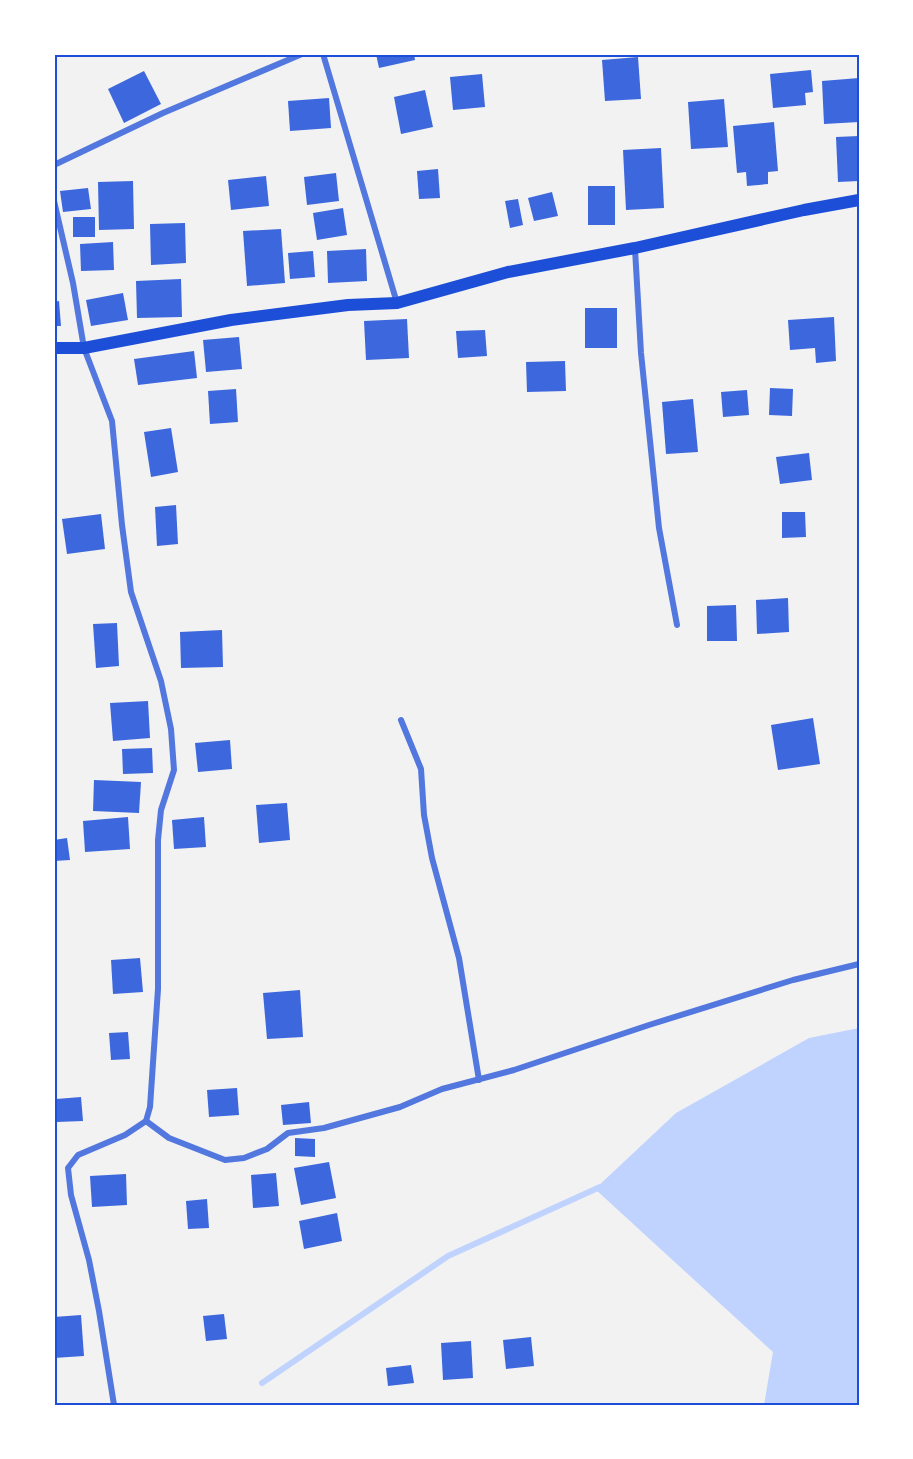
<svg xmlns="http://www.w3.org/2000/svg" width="913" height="1459" viewBox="0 0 913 1459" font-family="'Sofia Sans Condensed',sans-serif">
<rect width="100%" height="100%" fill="#f2f2f2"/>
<polygon fill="#bfd3fe" points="859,1028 859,1405 764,1405 773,1352 595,1189 676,1113 809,1038"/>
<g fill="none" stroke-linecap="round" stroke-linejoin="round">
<polyline stroke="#bfd3fe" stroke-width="6" points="262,1383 448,1256 600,1187"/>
</g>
<g fill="#3d67dc">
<polygon points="376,54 414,54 415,60 379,68"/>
<polygon points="638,57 641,99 605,101 602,60"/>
<polygon points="811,70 813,92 805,93 806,105 773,108 770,74"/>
<polygon points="144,71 161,104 124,123 108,89"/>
<polygon points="482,74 485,107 453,110 450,77"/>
<polygon points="859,78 859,122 824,124 822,81"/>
<polygon points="425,90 433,127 401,134 394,97"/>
<polygon points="329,98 331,128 290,131 288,101"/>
<polygon points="724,99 728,147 691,149 688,102"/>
<polygon points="774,122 778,171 768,172 768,184 747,186 746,172 737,173 733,126"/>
<polygon points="859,136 859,181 838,182 836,137"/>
<polygon points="661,148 664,208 626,210 623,150"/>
<polygon points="438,169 440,198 419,199 417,171"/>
<polygon points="336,173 339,201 307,205 304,177"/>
<polygon points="266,176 269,206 231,210 228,180"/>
<polygon points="133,181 134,229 99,230 98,182"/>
<rect x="588" y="186" width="27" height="39"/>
<polygon points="88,188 91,209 63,212 60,191"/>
<polygon points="552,192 558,216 534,221 528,198"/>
<polygon points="518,199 523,225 510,228 505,201"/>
<polygon points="343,208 347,235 317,240 313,213"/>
<rect x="73" y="217" width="22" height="20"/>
<polygon points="185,223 186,263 151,265 150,224"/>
<polygon points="281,229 285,283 247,286 243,231"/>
<polygon points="113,242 114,270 81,271 80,244"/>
<polygon points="366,249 367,281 328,283 327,251"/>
<polygon points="313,251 315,277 290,279 288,253"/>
<rect x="54" y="276" width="2" height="23"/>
<polygon points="181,279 182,317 137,318 136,281"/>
<polygon points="123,293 128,320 91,326 86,300"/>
<polygon points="59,301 61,326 54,326 54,302"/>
<rect x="585" y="308" width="32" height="40"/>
<polygon points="834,317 836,361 816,363 815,348 790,350 788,320"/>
<polygon points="407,319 409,358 366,360 364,321"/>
<polygon points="485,330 487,356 458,358 456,331"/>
<polygon points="239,337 242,369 206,372 203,340"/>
<polygon points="194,351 197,378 138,385 134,359"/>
<polygon points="565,361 566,391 527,392 526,362"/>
<polygon points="770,388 793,389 792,416 769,415"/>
<polygon points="236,389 238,422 210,424 208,391"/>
<polygon points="747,390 749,415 723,417 721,392"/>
<polygon points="693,399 698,452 666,454 662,402"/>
<polygon points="171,428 178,472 151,477 144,432"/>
<polygon points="809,453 812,480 780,484 776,457"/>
<polygon points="176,505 178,544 157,546 155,507"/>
<polygon points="782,512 805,512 806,537 782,538"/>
<polygon points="101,514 105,549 67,554 62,519"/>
<polygon points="788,598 789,632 757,634 756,600"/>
<polygon points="736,605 737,641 707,641 707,606"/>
<polygon points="117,623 119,666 96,668 93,624"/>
<polygon points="222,630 223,667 181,668 180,632"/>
<polygon points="148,701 150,738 113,741 110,703"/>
<polygon points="813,718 820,764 778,770 771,725"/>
<polygon points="230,740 232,769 198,772 195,743"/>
<polygon points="152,748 153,773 123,774 122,749"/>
<polygon points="94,780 141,782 139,813 93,811"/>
<polygon points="287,803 290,840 259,843 256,805"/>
<polygon points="128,817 130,849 85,852 83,821"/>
<polygon points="204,817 206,847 174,849 172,820"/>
<polygon points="67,838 70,860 54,861 54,840"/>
<polygon points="140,958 143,992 113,994 111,960"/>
<polygon points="300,990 303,1037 267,1039 263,993"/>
<polygon points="128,1032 130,1059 111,1060 109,1033"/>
<polygon points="237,1088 239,1115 209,1117 207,1090"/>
<polygon points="81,1097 83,1121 57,1122 56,1099"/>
<polygon points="309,1102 311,1123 283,1125 281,1105"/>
<polygon points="295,1138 315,1139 315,1157 295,1156"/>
<polygon points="329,1162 336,1198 301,1205 294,1168"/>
<polygon points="276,1173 279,1206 253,1208 251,1175"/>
<polygon points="126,1174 127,1205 92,1207 90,1176"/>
<polygon points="207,1199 209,1228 188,1229 186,1201"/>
<polygon points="337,1213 342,1241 304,1249 299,1221"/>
<polygon points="224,1314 227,1339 206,1341 203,1316"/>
<polygon points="81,1315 84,1356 54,1358 54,1317"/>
<polygon points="531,1337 534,1366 506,1369 503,1340"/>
<polygon points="471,1341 473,1378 443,1380 441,1343"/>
<polygon points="411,1365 414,1383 388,1386 386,1368"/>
</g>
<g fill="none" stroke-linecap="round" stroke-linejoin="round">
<g stroke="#5277de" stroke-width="6">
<polyline points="323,54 397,303"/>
<polyline points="54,165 163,113 302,54"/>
<polyline points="54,201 73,283 84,348 112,421 122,525 131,592 161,681 171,729 174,770 161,810 158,840 158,989 150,1107 146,1121 125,1135 78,1155 68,1168 71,1195 89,1260 99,1311 114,1405"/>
<polyline points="635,249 641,353 659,528 677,625"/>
<polyline points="401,720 421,769 424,815 432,858 459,958 479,1080"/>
<polyline points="146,1121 169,1138 225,1160 244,1158 267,1149 288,1133 324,1128 400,1107 442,1089 514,1070 649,1025 793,980 859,964"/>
</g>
<polyline stroke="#1d4ed8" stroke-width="12" points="54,348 84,348 231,320 348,305 397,303 508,272 635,248 804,210 859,200"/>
</g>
<rect width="913" height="1459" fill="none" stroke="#ffffff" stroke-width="111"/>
<rect x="56" y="56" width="802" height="1348" fill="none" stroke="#1d4ed8" stroke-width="2"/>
</svg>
